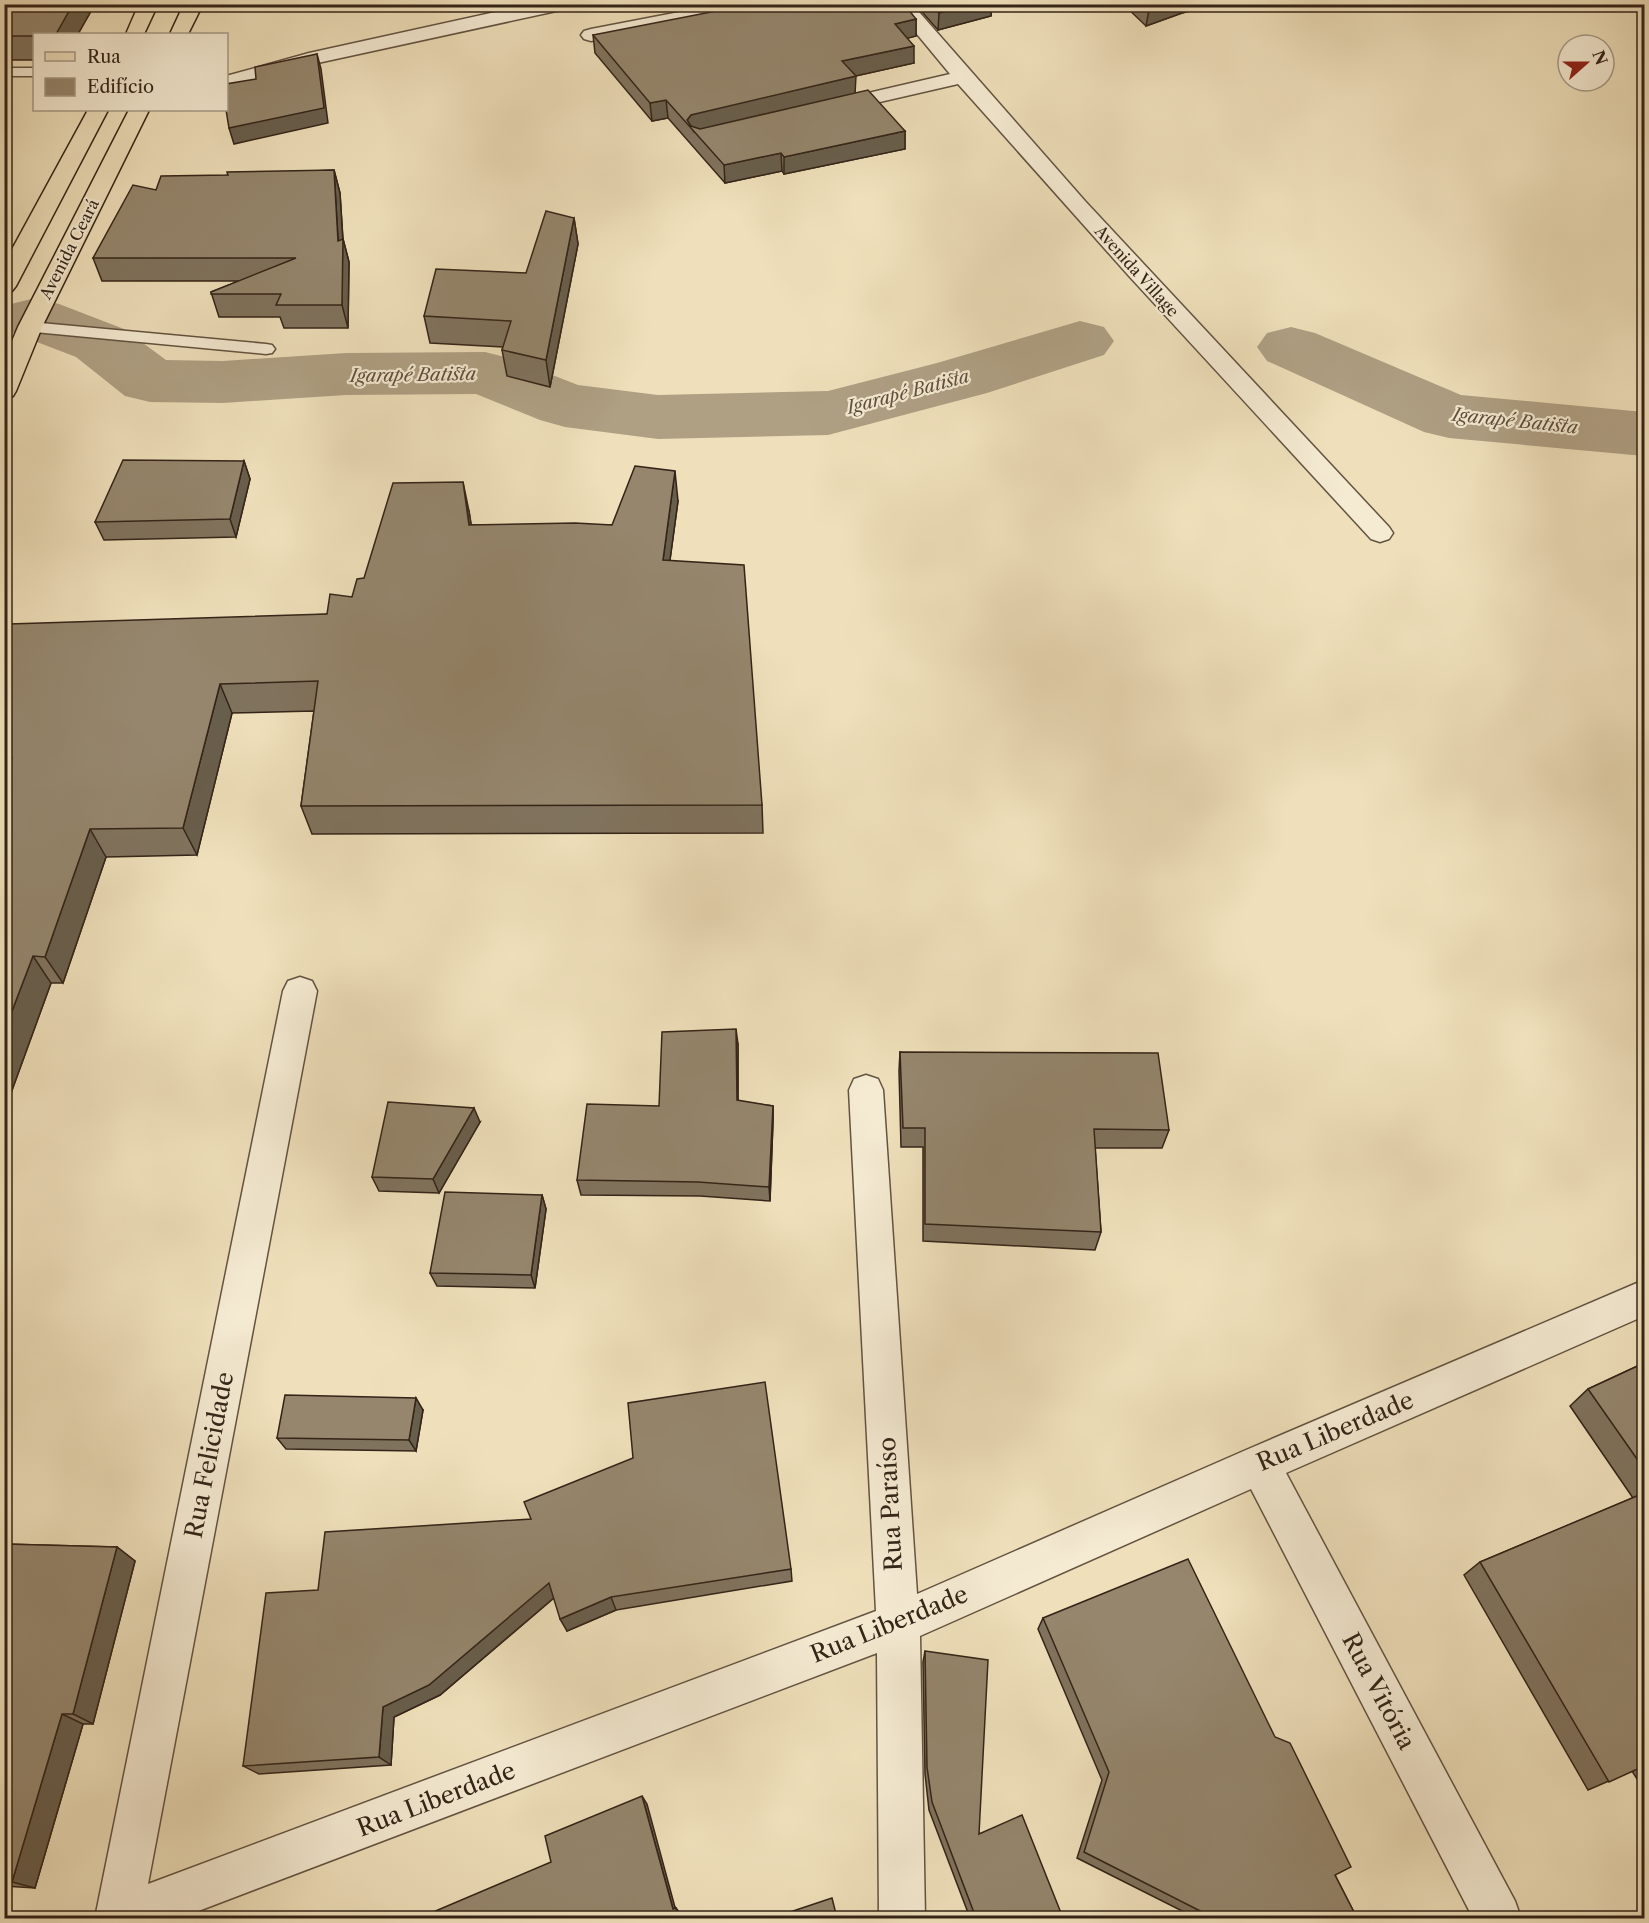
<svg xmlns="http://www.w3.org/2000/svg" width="1649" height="1923" viewBox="0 0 1649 1923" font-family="'Libre Caslon Text',serif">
<rect width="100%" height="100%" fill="#efe0bb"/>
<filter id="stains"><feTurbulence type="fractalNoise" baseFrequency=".00333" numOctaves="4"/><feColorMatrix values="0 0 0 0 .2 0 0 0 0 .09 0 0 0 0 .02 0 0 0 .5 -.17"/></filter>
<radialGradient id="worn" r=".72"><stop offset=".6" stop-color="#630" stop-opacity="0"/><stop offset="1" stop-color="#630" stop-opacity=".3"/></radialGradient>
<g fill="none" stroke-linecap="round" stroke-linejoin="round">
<g fill="#afa084" fill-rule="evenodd">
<polygon points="35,298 59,304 124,329 166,360 223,361 346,353 485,352 509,358 578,385 658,395 828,391 937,363 1080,321 1104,327 1114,341 1104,355 987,393 828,435 658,439 565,427 540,420 476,394 346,395 223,403 150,402 125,396 76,357 11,332 4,322 4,314 11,304"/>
<polygon points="1291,327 1315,333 1461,395 1644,412 1644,456 1449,438 1424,432 1267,361 1257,347 1267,333"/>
</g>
<defs>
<g id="service">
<rect x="4" y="68" width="30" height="8"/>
<polygon points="30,322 266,344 272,345 275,349 272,353 266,354 24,331 21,327 24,323"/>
</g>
<g id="minor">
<polygon points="721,4 763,4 761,8 754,10 591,41 584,39 581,35 584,31 591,29"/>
<polygon points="892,4 912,4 1085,201 1389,527 1393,533 1389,539 1380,542 1371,539 1129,276 958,84 832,113 825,111 822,107 825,103 950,74"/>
<polygon points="300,977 312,981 317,991 148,1884 876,1611 849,1090 854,1079 866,1075 878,1079 883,1090 917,1594 1246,1450 1644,1280 1644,1316 1286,1473 1515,1901 1521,1918 1473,1918 1251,1489 920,1636 925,1918 879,1918 877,1653 180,1918 95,1918 283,991 288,981"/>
</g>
<polygon id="tertiary" points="532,4 570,4 568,8 561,10 313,64 226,89 226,76 309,53"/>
<g id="primary">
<polygon points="139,4 158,4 144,34 126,34"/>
<polygon points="184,4 203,4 188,34 170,34"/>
<polygon points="88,110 108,110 16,286 12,291 4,293 4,264"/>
<polygon points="129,110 149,110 42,327 16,391 13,396 4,399 4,360 18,327"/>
</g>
</defs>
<use href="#service" stroke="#635341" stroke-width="3"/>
<use href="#minor" stroke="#635341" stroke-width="3"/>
<use href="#tertiary" stroke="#635341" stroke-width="3"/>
<use href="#primary" stroke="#342418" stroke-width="3"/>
<use href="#service" fill="#f5ebd3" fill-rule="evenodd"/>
<use href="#minor" fill="#f5ebd3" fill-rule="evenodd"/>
<use href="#tertiary" fill="#f5ebd3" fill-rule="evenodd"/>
<use href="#primary" fill="#efe0bb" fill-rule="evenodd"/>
</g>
<g fill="#80735e" stroke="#342418" stroke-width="1.5">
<polygon points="4,4 95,4 78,34 34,34 34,60 7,60 4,63"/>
<polygon points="915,4 992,4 991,16 938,30"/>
<polygon points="1123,4 1217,4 1182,13 1146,26"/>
<polygon points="916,19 916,36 907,38 914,63 855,76 855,93 905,131 905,149 784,174 782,171 725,183 668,118 652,121 595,53 593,35"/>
<polygon points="334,170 340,193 343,239 349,262 348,328 284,328 280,317 219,317 211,292 239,281 102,281 93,258 156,190 228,175"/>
<polygon points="574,218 578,244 550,387 507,376 502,350 503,347 430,343 424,316 526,273"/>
<polygon points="244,461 250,479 236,537 104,540 95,522"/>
<polygon points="678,501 670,560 762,805 763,833 312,834 301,806 314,711 232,713 197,855 106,857 63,983 51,983 11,1093 4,1093 4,638 327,614 352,597 364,578 469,511 471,525 612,525"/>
<polygon points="738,1044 738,1101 773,1106 773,1121 770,1201 700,1196 581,1195 577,1180 659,1106"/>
<polygon points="900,1052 1169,1130 1162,1148 1095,1148 1101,1232 1095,1250 923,1241 923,1147 901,1147 899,1071"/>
<polygon points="480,1122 439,1193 379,1191 372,1177"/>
<polygon points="542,1195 546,1209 535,1288 437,1286 430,1273"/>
<polygon points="1644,1363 1644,1790 1632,1771 1588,1790 1464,1575 1480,1562 1633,1498 1570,1406 1588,1389"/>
<polygon points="423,1410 416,1451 286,1449 277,1438"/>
<polygon points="4,1544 117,1547 135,1561 93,1724 83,1724 35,1888 4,1886"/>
<polygon points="791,1569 792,1581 616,1610 567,1631 554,1598 440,1695 394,1717 391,1765 259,1774 243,1766 318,1590"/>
<polygon points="1043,1618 1335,1875 1357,1918 1196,1918 1077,1858 1102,1780 1038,1629"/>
<polygon points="925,1651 979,1834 1063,1918 970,1918 929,1810 925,1774 923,1662"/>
</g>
<g fill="#685e4c" stroke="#342418" stroke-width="1.5">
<polygon points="73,4 95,4 78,34 56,34"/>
<polygon points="970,4 992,4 991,16 938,30 939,13"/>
<polygon points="1150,4 1217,4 1182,13 1146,26"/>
<polygon points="916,19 916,36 894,42 895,24"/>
<polygon points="914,46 914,63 842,79 842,61"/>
<polygon points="317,54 321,69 328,123 234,144 229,128"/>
<polygon points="856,76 855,94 694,132 687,120 691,115 699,112"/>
<polygon points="666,100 668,118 652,121 650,103"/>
<polygon points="905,131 905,149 784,174 784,157"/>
<polygon points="781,153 782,171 725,183 724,165"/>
<polygon points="334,170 340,193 343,242 343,239 349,262 348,328 342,305"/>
<polygon points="574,218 578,244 550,387 546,360"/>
<polygon points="244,461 250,479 236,537 230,519"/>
<polygon points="675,471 678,501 666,589 663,560"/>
<polygon points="463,482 469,511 476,554 469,525"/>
<polygon points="220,684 232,713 197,855 183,828"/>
<polygon points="90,829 106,857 63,983 45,957"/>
<polygon points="33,956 51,983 11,1093 4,1085 4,1032"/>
<polygon points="736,1029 738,1044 738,1115 737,1100"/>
<polygon points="773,1106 773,1121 770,1201 769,1187"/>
<polygon points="474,1108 480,1122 439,1193 433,1179"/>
<polygon points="542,1195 546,1209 535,1288 531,1275"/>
<polygon points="416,1398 423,1410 416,1451 409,1440"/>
<polygon points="117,1547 135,1561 93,1724 73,1714"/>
<polygon points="549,1583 556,1596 440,1695 394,1717 391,1765 379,1757 383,1707"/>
<polygon points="611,1597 616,1610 567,1631 560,1619"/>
<polygon points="62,1714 83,1724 35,1888 12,1882"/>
<polygon points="642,1796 647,1804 676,1911 676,1908 680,1913 681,1918 678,1918 673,1909"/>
</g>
<g fill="#95866d" stroke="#342418" stroke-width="1.5">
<polygon points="4,4 73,4 56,34 34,34 34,36 4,36"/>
<polygon points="752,4 904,4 916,19 895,24 914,46 842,61 856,76 691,115 687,120 691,126 700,129 868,90 905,131 784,157 781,153 724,165 666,100 650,103 593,35"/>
<polygon points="931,4 970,4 939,13"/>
<polygon points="317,54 324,108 229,128 226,110 226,84 256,79 255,67"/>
<polygon points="334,170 338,241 343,239 342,305 276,305 281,294 211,294 211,292 296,258 93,258 133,185 156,190 161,176 228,175 227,172"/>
<polygon points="546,211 574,218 546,360 502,350 511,321 424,316 436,269 526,273"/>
<polygon points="123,460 244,461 230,519 95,522"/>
<polygon points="635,466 675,471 663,560 744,565 762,805 301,806 318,681 220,684 183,828 90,829 45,957 33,956 4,1032 4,779 12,758 4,759 4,638 9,624 327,614 330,594 352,597 357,579 364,578 393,483 463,482 469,525 575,523 612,525"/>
<polygon points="736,1029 737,1100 773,1106 769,1187 698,1182 577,1180 587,1104 659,1106 662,1032"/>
<polygon points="900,1052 1158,1053 1169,1130 1094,1129 1101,1232 925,1224 925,1128 903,1128"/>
<polygon points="388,1102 474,1108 433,1179 372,1177"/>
<polygon points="445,1192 542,1195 531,1275 430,1273"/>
<polygon points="1644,1363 1644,1469 1588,1389"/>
<polygon points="765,1382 791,1569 611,1597 560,1619 549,1583 429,1685 383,1707 379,1757 243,1766 266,1593 318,1590 325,1532 531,1519 524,1502 633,1458 628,1403"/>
<polygon points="285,1395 416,1398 409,1440 277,1438"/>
<polygon points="1644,1493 1644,1766 1609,1782 1480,1562"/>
<polygon points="4,1544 117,1547 73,1714 62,1714 12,1882 4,1881"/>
<polygon points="1188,1559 1275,1737 1290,1743 1351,1867 1335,1875 1357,1918 1214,1918 1084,1852 1109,1772 1043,1618"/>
<polygon points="925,1651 988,1660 979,1834 1022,1815 1063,1918 976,1918 932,1802 927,1767"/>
<polygon points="642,1796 673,1909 676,1908 678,1918 419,1918 551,1862 545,1836"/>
<polygon points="832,1898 837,1918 772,1918"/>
</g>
<g text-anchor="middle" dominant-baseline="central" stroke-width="4.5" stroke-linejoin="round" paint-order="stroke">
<g font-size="16" fill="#342418" stroke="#f5ebd3">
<text transform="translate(69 249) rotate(-63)">Avenida Ceará</text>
<text transform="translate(1137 271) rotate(48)">Avenida Village</text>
</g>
<g font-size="18" font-style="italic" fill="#5f4f3e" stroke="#f5ebd3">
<text transform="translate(413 375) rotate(-1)">Igarapé Batista</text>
<text transform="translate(908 392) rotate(-15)">Igarapé Batista</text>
<text transform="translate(1515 421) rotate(6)">Igarapé Batista</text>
</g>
<g font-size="24" fill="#342418" stroke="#f5ebd3">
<text transform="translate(1335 1431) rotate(-23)">Rua Liberdade</text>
<text transform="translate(209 1455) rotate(-79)">Rua Felicidade</text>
<text transform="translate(890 1504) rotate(-93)">Rua Paraíso</text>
<text transform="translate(889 1624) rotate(-22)">Rua Liberdade</text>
<text transform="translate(1379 1691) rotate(62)">Rua Vitória</text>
<text transform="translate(436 1799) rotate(-21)">Rua Liberdade</text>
</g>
</g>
<rect width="1649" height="1923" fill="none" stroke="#efe0bb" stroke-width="24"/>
<rect x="6" y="6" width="1637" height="1911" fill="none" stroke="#342418" stroke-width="3"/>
<rect x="12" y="12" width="1625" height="1899" fill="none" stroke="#342418" stroke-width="1.5"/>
<rect x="33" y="33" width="195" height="78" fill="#f5ebd3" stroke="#a89b88" stroke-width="1.5"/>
<rect x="45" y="52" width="30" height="9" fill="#efe0bb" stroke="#a89b88" stroke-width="1.5"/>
<text x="87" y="63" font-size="18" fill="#342418">Rua</text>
<rect x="45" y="78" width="30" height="18" fill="#95866d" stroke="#a89b88" stroke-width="1.5"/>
<text x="87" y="93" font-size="18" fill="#342418">Edifício</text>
<g transform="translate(1586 63) rotate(69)"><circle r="28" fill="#f5ebd3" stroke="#a89b88" stroke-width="1.5"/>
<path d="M0-4.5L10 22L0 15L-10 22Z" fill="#8f2418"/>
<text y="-9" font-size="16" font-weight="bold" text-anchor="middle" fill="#342418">N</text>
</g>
<rect width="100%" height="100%" filter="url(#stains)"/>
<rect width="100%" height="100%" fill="url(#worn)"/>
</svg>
